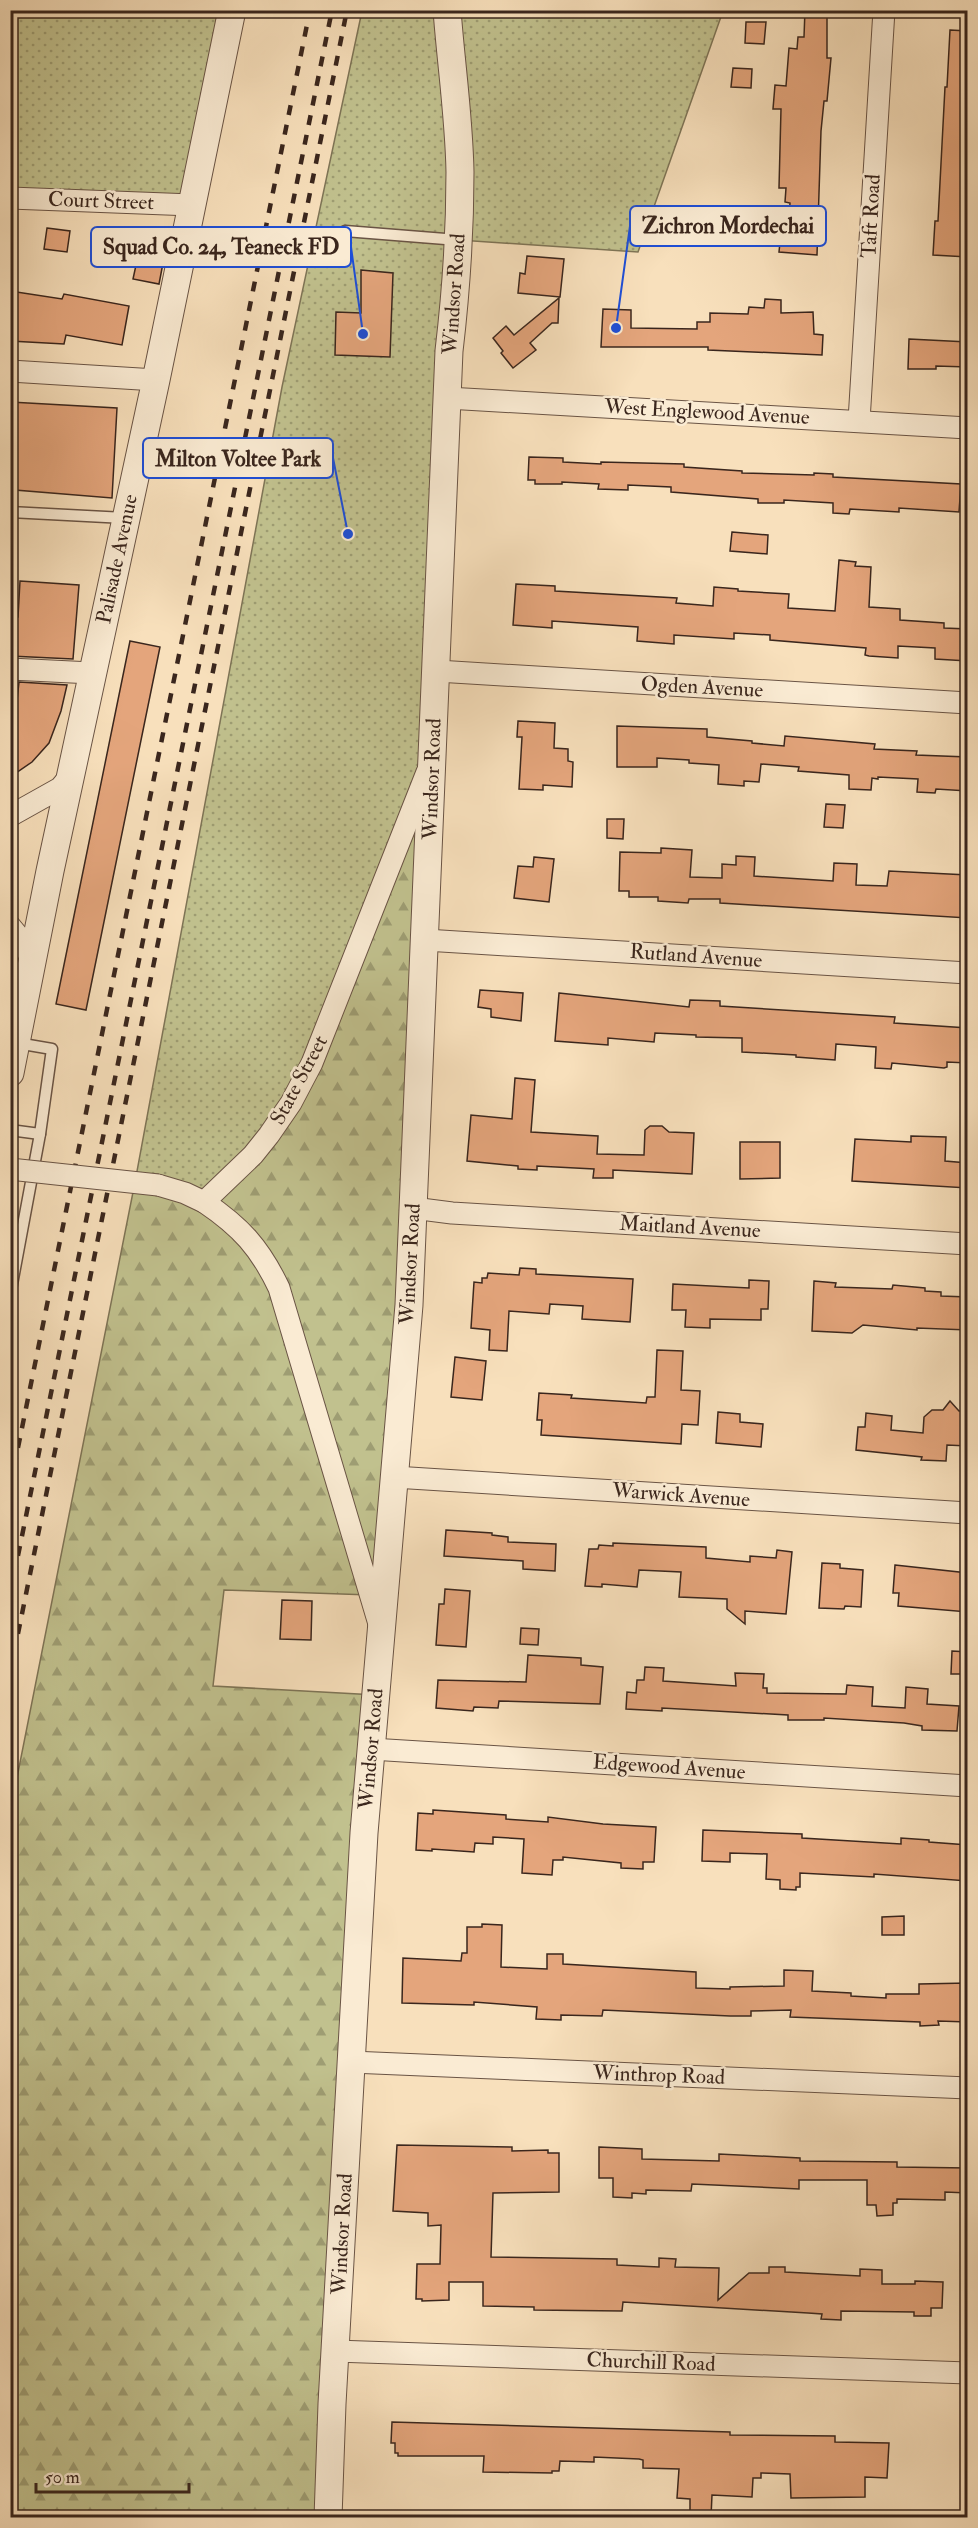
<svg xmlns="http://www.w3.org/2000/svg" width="978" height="2528" viewBox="0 0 978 2528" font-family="'IM FELL Double Pica',serif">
<defs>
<pattern id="forest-firs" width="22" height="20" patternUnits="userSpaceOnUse" patternTransform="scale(1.5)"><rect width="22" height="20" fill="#c1c18e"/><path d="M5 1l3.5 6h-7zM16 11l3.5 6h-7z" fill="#9e9d73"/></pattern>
<pattern id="park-dots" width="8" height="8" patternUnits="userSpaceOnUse" patternTransform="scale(1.5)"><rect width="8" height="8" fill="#c1c18e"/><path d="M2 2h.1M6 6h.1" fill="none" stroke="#9e9d73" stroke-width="1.8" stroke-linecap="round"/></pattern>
</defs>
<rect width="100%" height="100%" fill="#f8e0bc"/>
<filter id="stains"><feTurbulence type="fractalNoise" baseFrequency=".00333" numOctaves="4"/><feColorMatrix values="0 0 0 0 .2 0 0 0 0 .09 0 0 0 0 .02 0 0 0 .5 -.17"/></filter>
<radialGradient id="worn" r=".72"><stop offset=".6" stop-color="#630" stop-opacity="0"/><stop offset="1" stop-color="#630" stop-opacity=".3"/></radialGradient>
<polygon fill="url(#forest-firs)" stroke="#7e7456" stroke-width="1.5" points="433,754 409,1305 370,1595 224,1590 213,1686 376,1695 328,2517 11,2518 11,1808 135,1182"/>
<g fill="url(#park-dots)" stroke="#7e7456" stroke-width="1.5">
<polygon points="11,11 232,11 192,205 11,198"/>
<polygon points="362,11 723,11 638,252 459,240 433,754 277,1141 216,1190 135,1182 282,387"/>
</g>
<g fill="#e4a57c" stroke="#3a261d" stroke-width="1.5">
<polygon points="805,10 827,10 827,58 831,58 827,101 824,101 821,131 817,255 779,252 781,233 788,234 790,203 785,202 786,188 779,188 781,109 773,109 775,85 786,86 789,48 797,49 798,37 804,37"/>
<polygon points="746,22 766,22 764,44 745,43"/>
<polygon points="950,30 968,31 968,257 933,255 935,221 938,221 945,87 947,87"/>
<polygon points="733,68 752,69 751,88 731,87"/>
<polygon points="47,228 70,231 67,252 44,249"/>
<polygon points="143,233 168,237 159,284 133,279"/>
<polygon points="527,256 564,259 560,297 518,293 520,273 525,274"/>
<polygon points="361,270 393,273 390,357 335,355 336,312 361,313"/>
<polygon points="10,291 62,299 64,294 129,306 122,345 66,335 64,344 10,341"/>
<polygon points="559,298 558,323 552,323 530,343 536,350 513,368 501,353 503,351 493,338 506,326 514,335"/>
<polygon points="765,299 781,300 781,313 813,312 814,334 823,335 822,355 708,350 708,347 601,347 603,309 631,310 631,328 697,329 697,322 710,322 710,313 748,314 749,307 764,308"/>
<polygon points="909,339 968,342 968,367 936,366 936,369 908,369"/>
<polygon points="10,402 117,408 112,498 15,490 16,477 10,477"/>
<polygon points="529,457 563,458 563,462 601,464 601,462 684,464 684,467 742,471 742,473 814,475 814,473 833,474 833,477 961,484 959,512 899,508 899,512 850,509 849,514 833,513 833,503 784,500 784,503 758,503 758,499 671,492 671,487 628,485 628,490 598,489 599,484 562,482 562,484 535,484 535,480 528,480"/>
<polygon points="732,532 768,535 767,554 730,551"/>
<polygon points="839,560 856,562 855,566 871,567 869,607 900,609 900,620 944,623 944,628 968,629 968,661 935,659 935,648 898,646 898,658 869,656 865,655 866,648 770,640 770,635 734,633 734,639 674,635 674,644 637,641 638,627 552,621 552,628 513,625 516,584 555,586 555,591 677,598 676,603 713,606 714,587 738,589 738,591 789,594 788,608 835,611"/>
<polygon points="20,581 79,585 73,659 10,656 10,617 18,617"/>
<polygon points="130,641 160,647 86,1010 56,1004"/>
<polygon points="19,682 67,685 61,711 49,743 32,762 10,777 10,719 17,700"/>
<polygon points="518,721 555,723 554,748 568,749 568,761 573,762 572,787 543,785 543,790 519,789 522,737 517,737"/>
<polygon points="617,726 707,729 707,737 752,741 752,743 784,746 785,736 875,744 874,749 917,751 916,755 968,757 968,791 936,789 935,793 917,792 918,779 878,777 878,779 872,778 871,790 849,789 849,775 798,771 799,767 761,764 759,782 744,781 744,786 718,784 719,765 689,763 689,760 657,758 657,767 617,767"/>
<polygon points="826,804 845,805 843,828 824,827"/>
<polygon points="607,819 624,819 623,839 607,838"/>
<polygon points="661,848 692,850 690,877 722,878 722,864 736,865 736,856 755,857 754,876 833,881 834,863 857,864 856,885 887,886 889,871 968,875 968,918 720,903 720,899 689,899 688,903 658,901 658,897 629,897 629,891 619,891 620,852 661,853"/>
<polygon points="534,857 554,859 549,902 514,898 518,866 533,867"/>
<polygon points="480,990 523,993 521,1021 491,1017 491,1009 478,1007"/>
<polygon points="559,993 689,1007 690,1000 720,1001 720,1006 895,1017 894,1023 968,1028 968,1063 947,1062 947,1067 944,1068 892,1063 891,1069 875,1068 876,1047 836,1044 835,1060 796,1057 796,1055 742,1052 742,1038 696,1037 696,1035 655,1033 654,1042 608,1038 608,1045 555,1041"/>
<polygon points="515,1078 535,1080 531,1132 598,1136 597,1154 644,1155 645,1130 650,1126 662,1126 669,1132 694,1133 692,1174 613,1170 613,1178 593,1178 594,1169 537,1166 537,1170 518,1169 518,1166 467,1161 471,1115 512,1119"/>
<polygon points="911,1136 946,1137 945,1161 968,1163 968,1188 852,1181 855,1139 911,1142"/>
<polygon points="740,1142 780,1142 780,1178 740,1179"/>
<polygon points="520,1268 536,1269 536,1274 633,1279 630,1322 582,1319 583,1306 550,1304 549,1314 509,1311 507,1351 489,1350 490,1330 471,1328 474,1282 482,1283 482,1278 487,1278 488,1273 519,1275"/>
<polygon points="749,1280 769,1281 768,1309 761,1309 761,1320 710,1319 710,1328 685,1327 686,1310 672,1310 673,1284 749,1288"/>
<polygon points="814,1281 836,1283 835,1287 892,1289 893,1285 925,1288 925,1291 941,1292 941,1296 968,1297 968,1330 917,1328 917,1330 863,1325 852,1333 812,1331"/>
<polygon points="657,1350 683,1351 681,1390 700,1391 698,1425 682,1424 681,1444 541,1435 542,1420 537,1420 539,1393 572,1395 571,1398 646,1403 647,1397 655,1397"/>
<polygon points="455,1357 486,1361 482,1400 451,1397"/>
<polygon points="950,1401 959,1411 968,1411 968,1446 947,1445 946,1461 921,1460 922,1457 856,1450 858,1427 865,1427 866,1413 892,1416 891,1430 923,1433 924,1417 932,1410 943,1410"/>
<polygon points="718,1412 740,1414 740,1422 763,1424 761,1447 716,1443"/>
<polygon points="446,1530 492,1533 492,1535 508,1537 508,1542 556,1544 555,1571 523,1569 523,1561 444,1556"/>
<polygon points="613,1543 706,1547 706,1558 750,1562 750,1556 776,1558 777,1550 792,1552 786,1614 745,1611 745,1624 727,1609 727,1599 679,1597 681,1572 639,1570 637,1587 602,1584 602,1587 585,1586 589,1549 598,1549 599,1545 613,1546"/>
<polygon points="822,1563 840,1564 840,1568 863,1570 861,1607 845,1606 844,1609 819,1608"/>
<polygon points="895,1565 968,1573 968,1612 898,1606 899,1593 893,1593"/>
<polygon points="445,1589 470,1591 466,1647 436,1645 439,1604 444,1604"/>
<polygon points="282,1600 312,1601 311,1640 280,1639"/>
<polygon points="521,1628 539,1629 538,1645 520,1644"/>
<polygon points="952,1651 968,1652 968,1674 951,1674"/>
<polygon points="528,1655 581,1658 581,1665 603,1667 600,1704 499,1701 498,1708 474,1707 473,1711 436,1708 438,1680 526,1682"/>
<polygon points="645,1667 664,1668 663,1681 736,1686 735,1673 764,1674 763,1688 767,1688 767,1693 846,1694 847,1685 873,1687 872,1706 905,1708 906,1687 928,1689 927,1704 959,1706 957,1731 922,1730 922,1726 904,1723 824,1718 824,1720 788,1720 788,1715 662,1708 662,1711 626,1709 627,1692 636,1693 637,1680 644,1680"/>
<polygon points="433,1810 506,1815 506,1819 548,1822 548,1817 603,1824 656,1827 654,1862 643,1862 643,1869 621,1868 621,1863 563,1857 563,1860 553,1860 552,1875 522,1873 524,1839 493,1837 493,1844 475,1843 474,1852 432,1849 432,1851 416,1850 418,1813 433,1814"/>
<polygon points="703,1830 802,1834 802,1838 901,1844 901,1838 929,1840 929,1842 968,1845 968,1881 874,1874 874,1877 800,1873 800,1887 796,1887 796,1890 780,1889 780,1880 766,1879 767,1854 730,1853 730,1862 702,1861"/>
<polygon points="904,1916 904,1935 882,1935 882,1917"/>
<polygon points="482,1924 502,1925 501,1967 547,1969 547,1954 563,1954 563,1964 696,1972 696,1988 730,1989 730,1987 784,1986 784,1970 813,1971 812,1991 851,1993 851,1996 886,1998 886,1994 919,1994 919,1984 968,1983 968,2022 938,2021 939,2025 920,2026 920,2022 790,2017 791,2010 751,2011 751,2016 730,2016 603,2010 602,2016 561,2015 561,2020 536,2019 537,2007 474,2002 474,2005 402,2003 403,1958 461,1961 462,1953 467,1953 467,1927 482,1927"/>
<polygon points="397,2145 512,2147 512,2151 548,2150 548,2153 559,2153 559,2192 493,2193 491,2257 617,2259 617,2265 659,2267 659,2258 676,2259 675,2267 719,2268 718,2300 749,2273 769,2273 769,2267 785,2267 785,2272 860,2276 860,2269 882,2270 882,2284 915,2284 915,2281 943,2282 942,2308 931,2308 931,2316 914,2316 914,2312 841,2311 841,2320 821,2319 822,2314 808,2313 623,2302 622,2311 534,2310 534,2307 483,2306 483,2282 449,2282 449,2300 422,2301 422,2299 416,2299 417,2264 440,2264 441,2225 428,2226 428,2213 393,2211"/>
<polygon points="599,2147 642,2149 642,2159 719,2161 719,2154 800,2158 800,2161 897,2162 897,2167 968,2168 968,2193 945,2192 945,2200 897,2199 897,2203 893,2203 893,2215 877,2216 876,2205 867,2205 867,2180 799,2180 799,2189 692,2184 691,2191 646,2190 646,2194 632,2193 632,2198 613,2197 613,2178 599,2178"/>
<polygon points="392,2422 730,2432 730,2435 835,2436 835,2442 889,2443 887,2478 865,2477 865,2497 791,2498 790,2474 761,2473 761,2478 753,2478 752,2497 712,2495 711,2517 690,2517 690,2499 677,2498 679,2469 643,2468 643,2460 639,2459 594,2457 594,2462 560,2461 559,2471 552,2471 552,2473 483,2472 484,2456 398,2456 398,2453 395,2453 395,2443 391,2443"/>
</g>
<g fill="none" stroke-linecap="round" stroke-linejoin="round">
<defs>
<g id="service">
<polyline points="345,231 458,240"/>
<polyline points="10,512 125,518"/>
<polyline points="10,1130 40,1134"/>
<polyline points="10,1295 40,1134 52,1049 17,1043"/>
</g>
<g id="minor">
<polyline points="10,198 192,205"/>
<polyline points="10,371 156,380"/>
<polyline points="447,398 968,428"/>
<polyline points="859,421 884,10"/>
<polyline points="10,669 92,673"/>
<polyline points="437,671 968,703"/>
<polyline points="10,816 60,788 71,775"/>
<polyline points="10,926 24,943 32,963"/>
<polyline points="425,940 968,973"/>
<polyline points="158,1185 185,1193 204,1202 253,1155 269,1135 291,1103 312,1063 427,772"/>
<path d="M204,1202C241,1227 260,1248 279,1288L379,1624"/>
<polyline points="413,1208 452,1213 968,1244"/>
<polyline points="394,1477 968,1513"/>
<polyline points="371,1749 968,1786"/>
<polyline points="351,2062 968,2088"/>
<polyline points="335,2351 968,2373"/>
</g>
<g id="tertiary">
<polyline points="10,1073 50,871 156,380 232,10"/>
<path d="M328,2518L332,2404L364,1833L409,1305L449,351C456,292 460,232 460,172C459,117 451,64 447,10"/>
</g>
</defs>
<use href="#service" stroke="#6a5445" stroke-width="13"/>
<use href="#minor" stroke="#6a5445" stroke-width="23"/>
<use href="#tertiary" stroke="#6a5445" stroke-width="29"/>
<use href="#service" stroke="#faebd3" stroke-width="10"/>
<use href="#minor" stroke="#faebd3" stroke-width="21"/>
<use href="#tertiary" stroke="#faebd3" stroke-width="27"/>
<g stroke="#3a261d" stroke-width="4.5" stroke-dasharray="10 10" stroke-linecap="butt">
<polyline points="10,1487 310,10"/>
<polyline points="10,1595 332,10"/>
<polyline points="10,1673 347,10"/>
</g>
<defs>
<polyline id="minor-bridge" points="10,1169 158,1185"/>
</defs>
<use href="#minor-bridge" stroke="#6a5445" stroke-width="23" stroke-linecap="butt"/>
<use href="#minor-bridge" stroke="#faebd3" stroke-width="21"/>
</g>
<g text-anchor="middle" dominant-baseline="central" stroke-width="5" stroke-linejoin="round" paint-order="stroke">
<g font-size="21" fill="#3a261d" stroke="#faebd3">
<text transform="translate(101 201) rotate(2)">Court Street</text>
<text transform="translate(871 216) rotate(-87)">Taft Road</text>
<text transform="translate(454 294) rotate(-86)">Windsor Road</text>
<text transform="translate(707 412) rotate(3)">West Englewood Avenue</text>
<text transform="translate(117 559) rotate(-78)">Palisade Avenue</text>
<text transform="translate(702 687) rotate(3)">Ogden Avenue</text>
<text transform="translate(432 779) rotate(-88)">Windsor Road</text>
<text transform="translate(696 956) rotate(4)">Rutland Avenue</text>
<text transform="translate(299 1080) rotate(-62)">State Street</text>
<text transform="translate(690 1227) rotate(3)">Maitland Avenue</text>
<text transform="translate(410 1264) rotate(-87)">Windsor Road</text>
<text transform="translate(681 1495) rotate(4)">Warwick Avenue</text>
<text transform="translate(371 1749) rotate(-85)">Windsor Road</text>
<text transform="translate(669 1767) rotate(4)">Edgewood Avenue</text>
<text transform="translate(659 2075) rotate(2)">Winthrop Road</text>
<text transform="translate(342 2234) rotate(-87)">Windsor Road</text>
<text transform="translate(651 2362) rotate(2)">Churchill Road</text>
</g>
</g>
<path fill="none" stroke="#1d4ed8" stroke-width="2" d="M616 328L630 226M363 334L351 247M348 534L333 458"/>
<g fill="#1d4ed8" stroke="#faebd3" stroke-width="2">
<circle cx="616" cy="328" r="6"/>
<circle cx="363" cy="334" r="6"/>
<circle cx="348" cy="534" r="6"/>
</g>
<g fill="#faebd3" stroke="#1d4ed8" stroke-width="2">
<rect x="630" y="206" width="196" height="40" rx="6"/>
<rect x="91" y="227" width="260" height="40" rx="6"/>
<rect x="143" y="438" width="190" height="40" rx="6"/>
</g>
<g font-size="22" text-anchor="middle" font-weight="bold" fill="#3a261d">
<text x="728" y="233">Zichron Mordechai</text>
<text x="221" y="254">Squad Co. 24, Teaneck FD</text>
<text x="238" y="466">Milton Voltee Park</text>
</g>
<rect width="978" height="2528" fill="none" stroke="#f8e0bc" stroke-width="36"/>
<rect x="12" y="12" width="954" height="2504" fill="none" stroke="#3a261d" stroke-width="3"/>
<rect x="18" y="18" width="942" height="2492" fill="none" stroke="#3a261d" stroke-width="1.5"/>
<path d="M36 2483v9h153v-9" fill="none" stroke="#3a261d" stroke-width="3"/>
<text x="45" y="2483" font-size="18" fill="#3a261d" stroke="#faebd3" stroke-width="4.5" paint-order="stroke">50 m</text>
<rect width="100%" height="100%" filter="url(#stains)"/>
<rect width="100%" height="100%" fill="url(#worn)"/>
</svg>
